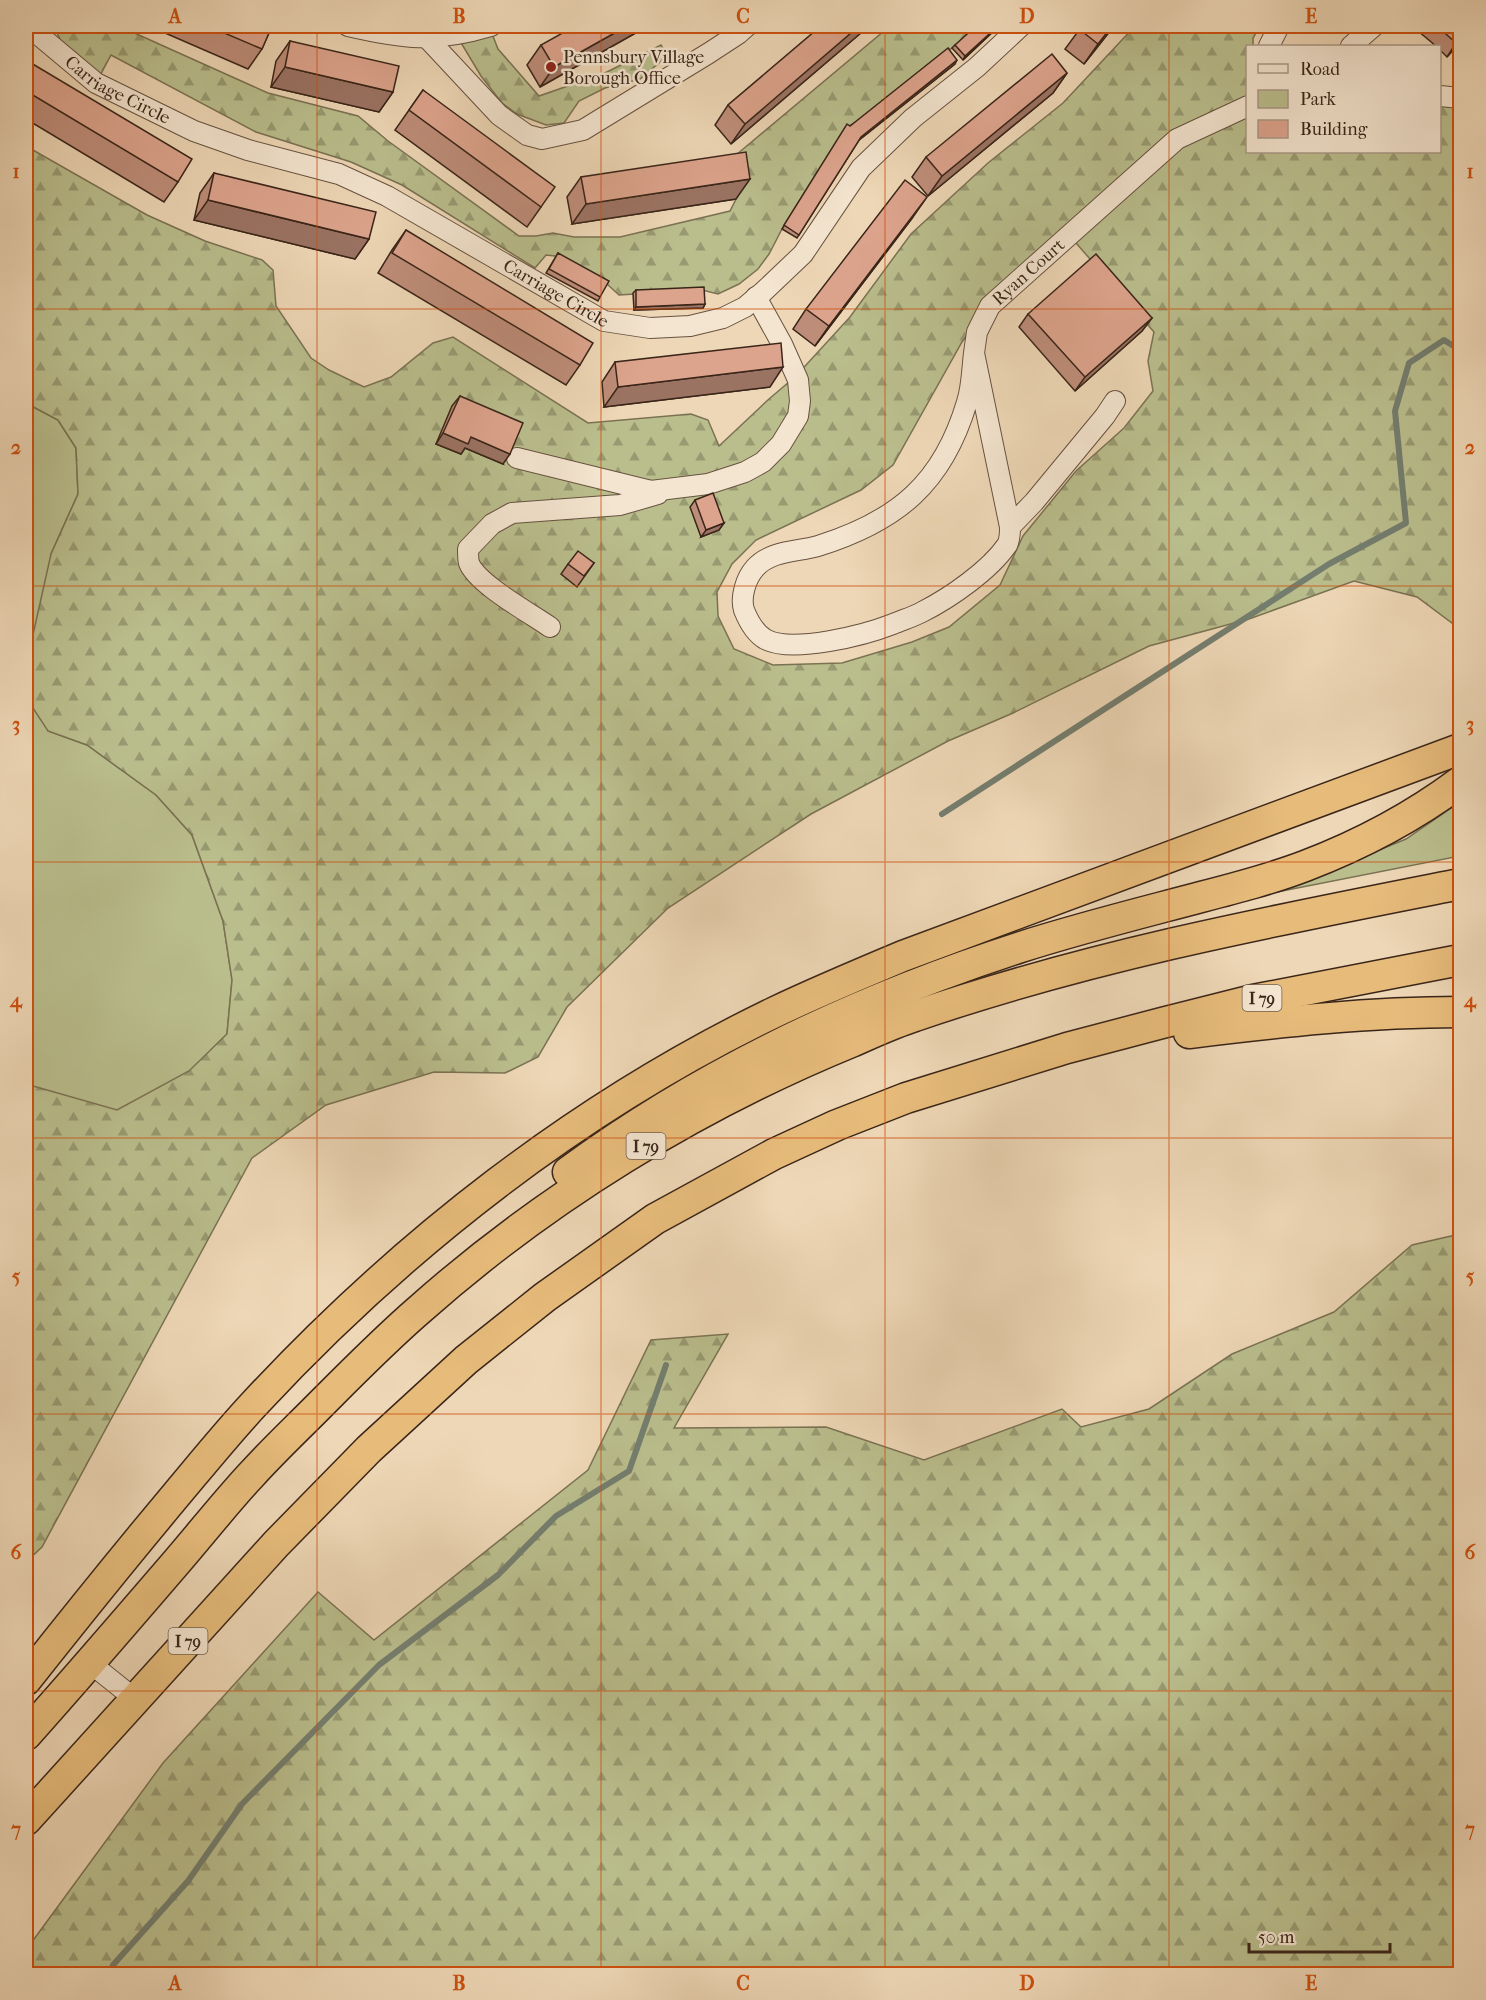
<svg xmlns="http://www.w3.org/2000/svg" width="1486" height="2000" viewBox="0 0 1486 2000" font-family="'IM FELL French Canon',serif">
<defs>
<pattern id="forest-firs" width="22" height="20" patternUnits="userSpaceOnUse" patternTransform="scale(1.5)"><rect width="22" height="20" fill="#babe8d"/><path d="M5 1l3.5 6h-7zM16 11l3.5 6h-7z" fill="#989a72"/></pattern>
</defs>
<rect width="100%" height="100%" fill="#eed7b6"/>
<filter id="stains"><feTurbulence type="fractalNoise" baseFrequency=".00333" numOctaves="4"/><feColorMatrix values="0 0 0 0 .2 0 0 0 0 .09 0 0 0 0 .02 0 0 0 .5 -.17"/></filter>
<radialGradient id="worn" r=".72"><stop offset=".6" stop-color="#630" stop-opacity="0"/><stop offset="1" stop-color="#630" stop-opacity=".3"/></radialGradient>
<g fill="#babe8d" stroke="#7a7253" stroke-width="1.5">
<polygon points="26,403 58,420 76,448 78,494 51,554 48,731 87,745 156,795 192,835 223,921 232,980 227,1034 189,1072 26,1263"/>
<polygon points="1460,802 1460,856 1277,892 1406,839"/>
</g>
<g fill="url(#forest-firs)" stroke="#7a7253" stroke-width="1.5" fill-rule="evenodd">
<polygon points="54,26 119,26 268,93 358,116 388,141 519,236 536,236 553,233 574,237 620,237 730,211 736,199 736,155 890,26 977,26 953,48 945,51 857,122 845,128 782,229 769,254 758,269 739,284 718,294 702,290 619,295 607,284 555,256 546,255 535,268 402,185 351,162 256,132 111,55 96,83 63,46"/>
<polygon points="440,26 489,26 498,49 539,96 605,73 661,45 667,56 640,79 605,88 579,101 564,123 546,125 517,114 502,103 481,76 457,36"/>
<path d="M1135,26H1260L1253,38V46H1248V152H1440V96L1460,98V629L1417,597L1354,581L1249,619L1149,646L1013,713L948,741L811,814L668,908L567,1007L538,1057L505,1073L434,1072L326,1105L252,1158L42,1547L26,1562V1084L117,1110L189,1071L227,1034L232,980L223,921L192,835L156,795L87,745L48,731L29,702L30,648L51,554L78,494L76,448L58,420L26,403V146L147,215L205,241L262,260L273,270L276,306L311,358L329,370L364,387L391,377L433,343L453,337L588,423L691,414L708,420L719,446L769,399L796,376L850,317L911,234L988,163L1063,103ZM1069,235L1154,332L1148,361L1153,391L1124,428L1076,471L1023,536L1000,585L949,627L912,642L842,663L773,665L734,649L718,616L717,592L732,564L756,540L861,490L893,465L962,342L990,306Z"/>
<polygon points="1460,1234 1460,1974 26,1974 26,1950 163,1763 318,1592 374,1640 588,1470 651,1340 728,1334 674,1428 826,1427 924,1460 1062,1409 1081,1427 1149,1409 1232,1354 1334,1312 1412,1245"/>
</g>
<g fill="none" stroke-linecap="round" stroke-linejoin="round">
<g stroke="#747e6f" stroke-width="6">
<polyline points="942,814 1329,564 1406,523 1395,411 1409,363 1444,340 1460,350"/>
<polyline points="110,1974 113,1965 188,1881 242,1804 379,1665 498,1575 556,1516 629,1471 666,1365"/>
</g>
<defs>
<g id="minor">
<path id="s1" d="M28,26L96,83L194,131L248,150L339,174L387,196L604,321L650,328L690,326L723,318L745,307L763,292L803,254L861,168L913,118L977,67L1021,26"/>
<path d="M348,26C404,39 434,43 491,26"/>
<polyline points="428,39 499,115 527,135 542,139 583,130 709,53 738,34 747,26"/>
<polyline points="1269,46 1279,26"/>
<polyline points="1351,46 1374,26"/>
<polyline points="1440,96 1460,98"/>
<path id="s2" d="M974,353C972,369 972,387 967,402C943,483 898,521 818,546C798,552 771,550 755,568C746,578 740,597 744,610C748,620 755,633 765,639C792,654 865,635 893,624C902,620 913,617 922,612C950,598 990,570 1007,545C1010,540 1010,533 1010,527L974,353L977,332L990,306L1177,139L1248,106"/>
<polyline points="517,458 651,491 708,484 745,472 763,462 781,444 798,416 800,401 798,380 782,344 756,297"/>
<polyline points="1010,527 1034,502 1105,416 1115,401"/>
<path d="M550,627C530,613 477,584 469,563C468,559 468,554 468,549L492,524L512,513L620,505L658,494"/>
<polyline points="90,1663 135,1699"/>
</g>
<g id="highway">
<path d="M1189,1033C1279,1022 1369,1012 1460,1012"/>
<path d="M568,1172C704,1072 860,999 1021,947C1080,928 1141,913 1201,897C1236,888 1271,879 1305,866C1360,845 1413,817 1460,782"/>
<path d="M26,1680C75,1618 125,1556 176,1495C202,1464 227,1433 255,1403C403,1244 578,1107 775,1012C817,992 860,974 903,956L1460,749"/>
<path d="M26,1735C76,1679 125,1622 174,1565C200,1535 225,1503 252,1474C272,1452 293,1432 313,1412C348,1377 382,1342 419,1310C545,1198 695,1106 851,1042C872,1033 893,1023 915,1016C1092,955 1277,920 1460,884"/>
<polyline points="26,1820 276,1544 369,1449 466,1360 545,1297 655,1219 774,1154 837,1125 906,1098 1067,1048 1162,1023 1253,1000 1460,960"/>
</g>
</defs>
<use href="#minor" stroke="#675240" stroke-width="22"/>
<use href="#highway" stroke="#3a2519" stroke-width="33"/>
<use href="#minor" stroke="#f4e5d0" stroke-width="20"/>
<use href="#highway" stroke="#e7bc7b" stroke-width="30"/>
</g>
<g fill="#be8d79" stroke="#3a2519" stroke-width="1.5">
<polygon points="149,26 272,26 262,49 248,69"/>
<polygon points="648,26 540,87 527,65 541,45"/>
<polygon points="821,26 869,26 731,144 715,125 728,105"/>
<polygon points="999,26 963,60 952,48 955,45"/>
<polygon points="1082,26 1114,26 1084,64 1065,49"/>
<polygon points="1412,26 1461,26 1461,41 1447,57 1440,50 1440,46 1436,46"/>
<polygon points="290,41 393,92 379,112 271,87 276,61"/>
<polygon points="26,60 178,182 164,202 26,119"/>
<polygon points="955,64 859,140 797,238 782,229 845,128 850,126"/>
<polygon points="1067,73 1053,93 928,196 912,177 926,157"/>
<polygon points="423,90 541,207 527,227 395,130"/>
<polygon points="214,173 369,239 355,259 194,220 200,193"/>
<polygon points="581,177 736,199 572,224 567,197"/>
<polygon points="913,217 815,346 793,329 806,309"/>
<polygon points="406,230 580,365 566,385 378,273 392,250"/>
<polygon points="558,253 600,297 598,301 546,273"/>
<polygon points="636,290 705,304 703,308 634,310 633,293"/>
<polygon points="1028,314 1152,318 1142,331 1075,391 1019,327"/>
<polygon points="615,362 770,387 604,407 602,382"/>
<polygon points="460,396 503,464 465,448 461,454 436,444 452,406"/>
<polygon points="695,500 724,523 719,530 701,537 690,507"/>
<polygon points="594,563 577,587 561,574 568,564"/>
</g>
<g fill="#9b7363" stroke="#3a2519" stroke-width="1.5">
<polygon points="627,26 648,26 540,87 554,67"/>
<polygon points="859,26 869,26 731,144 745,124"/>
<polygon points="998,26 999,26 963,60 965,56"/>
<polygon points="1112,26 1114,26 1084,64 1098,44"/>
<polygon points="1461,38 1461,41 1447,57 1456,43"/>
<polygon points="957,60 955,64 858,141 861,137"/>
<polygon points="285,67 393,92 379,112 271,87"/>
<polygon points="1067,73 1053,93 928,196 942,176"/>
<polygon points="750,179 736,199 572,224 586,204"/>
<polygon points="927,197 913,217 815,346 829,326"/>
<polygon points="208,200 369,239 355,259 194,220"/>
<polygon points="705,304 703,308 634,310 636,307"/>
<polygon points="1152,318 1142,331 1075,391 1085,377"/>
<polygon points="783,367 770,387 604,407 618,387"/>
<polygon points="443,433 471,437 510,454 503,464 465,448 461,454 436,444"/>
<polygon points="724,523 719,530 701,537 706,530"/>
</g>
<g fill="#dda48d" stroke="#3a2519" stroke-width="1.5">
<polygon points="208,26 272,26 262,49"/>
<polygon points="575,26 627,26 554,67 541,45"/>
<polygon points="821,26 859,26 745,124 728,105"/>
<polygon points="976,26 998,26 965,56 955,45"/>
<polygon points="1082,26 1112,26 1098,44 1079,29"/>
<polygon points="1437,26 1461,26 1461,38 1456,43"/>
<polygon points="290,41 399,66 393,92 285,67"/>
<polygon points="948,48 957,60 861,137 799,235 784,225 847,124 850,126"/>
<polygon points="1052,54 1067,73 942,176 926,157"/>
<polygon points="26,60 192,159 178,182 26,91"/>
<polygon points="423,90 555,187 541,207 409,110"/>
<polygon points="746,152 750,179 586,204 581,177"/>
<polygon points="214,173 376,212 369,239 208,200"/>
<polygon points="905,180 927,197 829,326 806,309"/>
<polygon points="406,230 593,343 580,365 392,253"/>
<polygon points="558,253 609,281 600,297 549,269"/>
<polygon points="1096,254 1152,318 1085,377 1028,314"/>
<polygon points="704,287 705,304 636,307 636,290"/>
<polygon points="781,343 783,367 618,387 615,362"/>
<polygon points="460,396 523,423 510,454 471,437 468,444 443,433"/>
<polygon points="713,493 724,523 706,530 695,500"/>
<polygon points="578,551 594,563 584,576 568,564"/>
</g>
<path fill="none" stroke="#ce510e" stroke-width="1.5" stroke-opacity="0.55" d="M317,26V1974M601,26V1974M885,26V1974M1169,26V1974M26,309H1460M26,586H1460M26,862H1460M26,1138H1460M26,1414H1460M26,1691H1460"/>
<circle fill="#8f2418" stroke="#f4e5d0" stroke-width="2" cx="551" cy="67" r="6"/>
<g text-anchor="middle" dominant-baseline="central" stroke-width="5" stroke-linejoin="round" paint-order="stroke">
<g fill="#f4e5d0" stroke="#725f50" stroke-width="1.5">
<rect x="1242.5" y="985" width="39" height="26" rx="4.5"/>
<rect x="626.5" y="1133" width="39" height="26" rx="4.5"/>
<rect x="168.5" y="1628" width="39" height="26" rx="4.5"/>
</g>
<g font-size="16" font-weight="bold" fill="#3a2519">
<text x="1262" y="998">I 79</text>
<text x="646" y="1146">I 79</text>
<text x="188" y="1641">I 79</text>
</g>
<g font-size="18" fill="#3a2519" stroke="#f4e5d0" text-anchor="start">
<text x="563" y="57">Pennsbury Village<tspan x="563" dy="21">Borough Office</tspan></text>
</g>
<g font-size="18" fill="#3a2519" stroke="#f4e5d0">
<text stroke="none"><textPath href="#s1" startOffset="111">Carriage Circle</textPath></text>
<text stroke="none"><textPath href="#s2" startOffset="986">Ryan Court</textPath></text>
<text stroke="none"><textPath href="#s1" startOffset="597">Carriage Circle</textPath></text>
</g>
</g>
<rect width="1486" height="2000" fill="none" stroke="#eed7b6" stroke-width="66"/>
<rect x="1246" y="45" width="195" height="108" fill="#f4e5d0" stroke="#aa9887" stroke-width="1.5"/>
<rect x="1258" y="64" width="30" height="9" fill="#f4e5d0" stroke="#aa9887" stroke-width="1.5"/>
<text x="1300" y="75" font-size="18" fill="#3a2519">Road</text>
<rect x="1258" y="90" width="30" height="18" fill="#babe8d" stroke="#aa9887" stroke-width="1.5"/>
<text x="1300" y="105" font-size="18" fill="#3a2519">Park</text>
<rect x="1258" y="120" width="30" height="18" fill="#dda48d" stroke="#aa9887" stroke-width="1.5"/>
<text x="1300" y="135" font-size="18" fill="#3a2519">Building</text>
<path d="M1249 1943v9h141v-9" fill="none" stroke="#3a2519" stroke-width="3"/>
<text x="1258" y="1943" font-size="18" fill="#3a2519" stroke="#f4e5d0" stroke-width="4.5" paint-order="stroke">50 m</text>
<rect x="33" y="33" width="1420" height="1934" fill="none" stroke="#ce510e" stroke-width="2"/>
<g font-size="20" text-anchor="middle" font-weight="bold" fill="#ce510e">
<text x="175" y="23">A</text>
<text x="459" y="23">B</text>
<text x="743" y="23">C</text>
<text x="1027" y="23">D</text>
<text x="1311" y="23">E</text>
<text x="16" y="178">1</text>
<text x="1470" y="178">1</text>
<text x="16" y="454">2</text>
<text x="1470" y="454">2</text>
<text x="16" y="731">3</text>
<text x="1470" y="731">3</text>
<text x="16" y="1007">4</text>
<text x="1470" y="1007">4</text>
<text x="16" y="1283">5</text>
<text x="1470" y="1283">5</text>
<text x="16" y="1559">6</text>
<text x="1470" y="1559">6</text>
<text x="16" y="1836">7</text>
<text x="1470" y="1836">7</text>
<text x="175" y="1990">A</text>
<text x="459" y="1990">B</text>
<text x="743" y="1990">C</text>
<text x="1027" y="1990">D</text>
<text x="1311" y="1990">E</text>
</g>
<rect width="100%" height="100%" filter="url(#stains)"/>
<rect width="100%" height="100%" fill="url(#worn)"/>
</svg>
